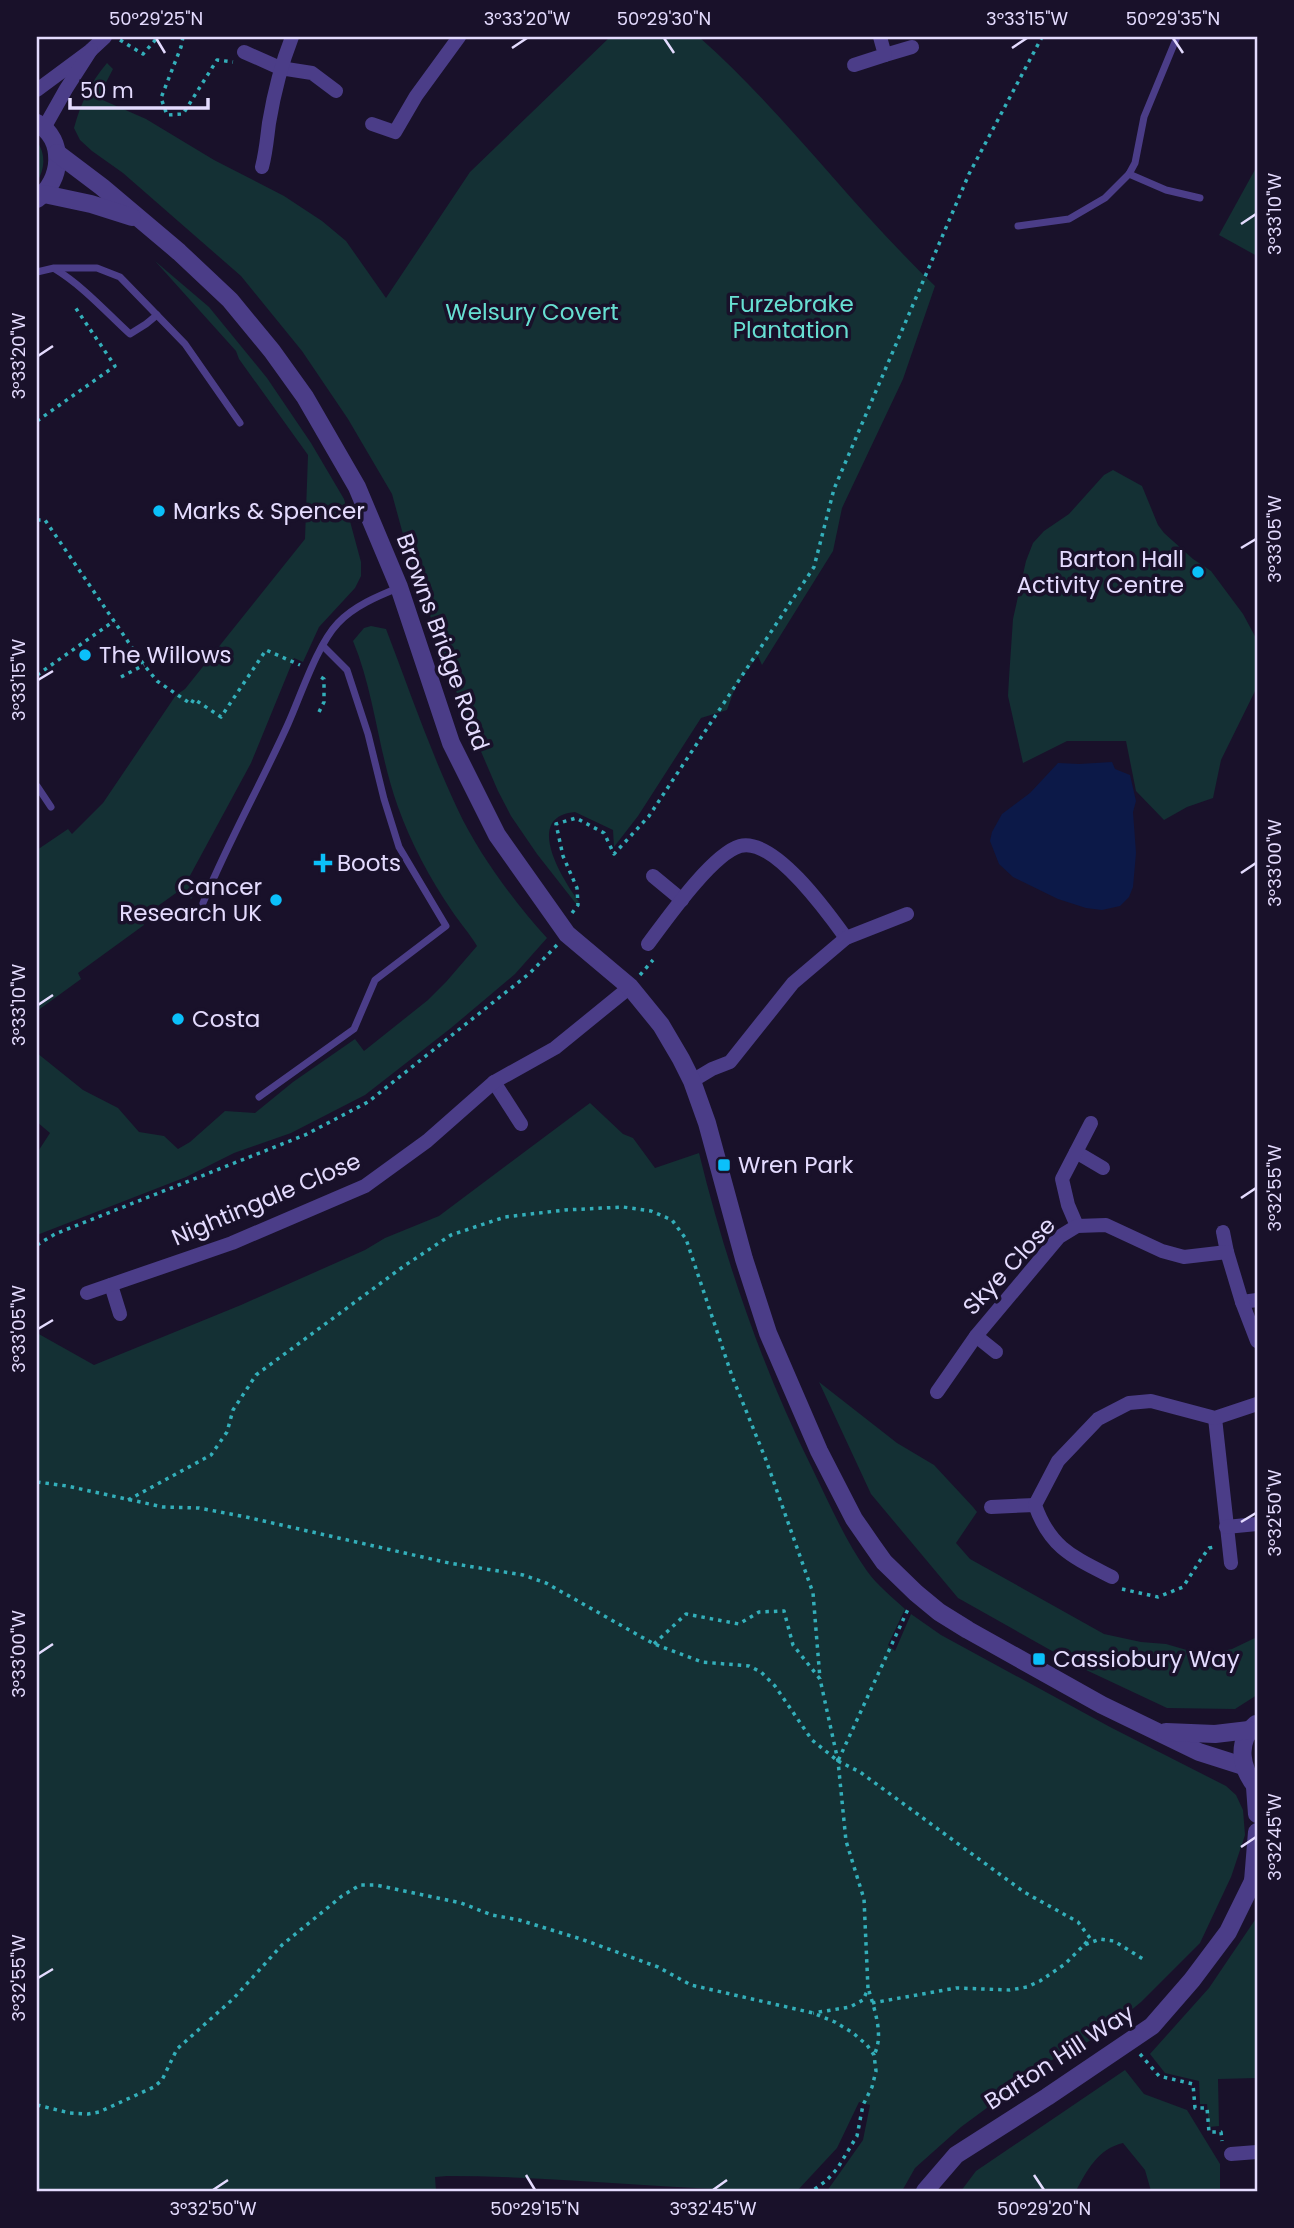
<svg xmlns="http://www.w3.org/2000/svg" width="1294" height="2228" viewBox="0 0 1294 2228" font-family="Poppins,sans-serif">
<rect width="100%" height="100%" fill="#19112a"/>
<g fill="#143034">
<path d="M610,37H699C785,113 852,207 935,286L903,379L842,508L833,551L762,665L758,656L736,685L727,710L701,718L638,816L614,847L613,830L575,812C522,817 564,881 579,902L577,905L537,854L511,816L498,791L461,705L437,636L407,549L392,494L348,419L302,351L241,276L123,173L92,151L80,140L74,128C81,103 90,83 107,63L113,69L98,98L146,119L214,160L284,196L322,221L346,241L386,298L470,172Z"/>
<path d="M37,141C46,155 45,168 37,182Z"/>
<polygon points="1257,166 1257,256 1219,235"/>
<polygon points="155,261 209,307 267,378 311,443 344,499 361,562 361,576 355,588 319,627 303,662 294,658 251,763 186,883 198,890 191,899 183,888 141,918 144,925 78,973 81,979 37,1011 37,850 68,829 72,834 103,803 176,695 185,689 305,539 308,455 239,359 236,351"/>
<polygon points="1113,470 1142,486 1158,525 1164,533 1193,559 1211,571 1243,614 1257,640 1257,687 1221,760 1213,798 1187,807 1164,820 1136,791 1126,741 1067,741 1023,763 1008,696 1009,678 1013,619 1026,561 1033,543 1044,531 1069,514 1104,475"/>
<path d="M371,626L386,629C409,689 430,751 458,810C478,853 515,903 547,938L515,974L451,1028L365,1095L291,1133L234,1153L186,1177L37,1235V1153L50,1133L37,1122V1053L83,1090L118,1108L139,1132L164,1136L178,1149L190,1142L225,1111L255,1113L293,1082L355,1039L364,1051L428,1000L446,982L477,946C470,934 460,923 452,911C430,879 411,843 398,807C378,752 375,694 353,641L364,628Z"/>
<path d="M590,1103L623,1134L633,1138L655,1168L699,1153C726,1263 762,1367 812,1468C829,1503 845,1540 867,1571C877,1585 892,1597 905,1609L888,1645L895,1651L911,1614L941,1635L1110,1727L1226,1786L1236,1795L1243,1810L1245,1835L1231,1877L1200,1943L1141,2002L1101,2035L1052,2060L961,2127L915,2168L902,2191H827L863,2140L870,2105L859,2102L837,2148L797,2191C680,2191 564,2176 447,2176L435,2177L436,2191H37V1333L94,1365L241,1305L365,1250L385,1238L439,1216Z"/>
<polygon points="819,1382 897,1443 934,1465 973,1507 977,1512 956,1543 970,1559 1104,1634 1141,1642 1166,1644 1204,1655 1232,1649 1257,1637 1257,1695 1235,1709 1167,1708 1084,1669 958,1598 871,1494"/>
<polygon points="1257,1917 1257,2078 1218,2079 1219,2126 1209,2127 1207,2104 1200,2104 1199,2081 1165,2073 1150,2054 1209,1988"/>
<path d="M1125,2070L1144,2094L1187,2110L1220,2164V2191H1151L1145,2170L1123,2143C1098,2149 1087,2170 1076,2191H961L976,2171Z"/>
</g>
<polygon fill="#0c1948" points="1112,762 1115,769 1130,775 1136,801 1133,812 1136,853 1133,887 1129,897 1120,906 1102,910 1086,908 1058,899 1013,877 999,864 990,841 992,832 1002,814 1030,793 1058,763 1079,764"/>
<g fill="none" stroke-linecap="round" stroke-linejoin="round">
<g stroke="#33afba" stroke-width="3.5" stroke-dasharray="3.5 5" stroke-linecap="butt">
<polyline points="183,37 181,47 161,98 167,115 183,114 217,60 233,62"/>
<polyline points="120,40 143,54 158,37"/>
<polyline points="37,421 115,366 75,307"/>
<polyline points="37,520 45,520 144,665 157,681 191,704 194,699 221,717 266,650 300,665"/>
<polyline points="37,675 114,621"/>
<polyline points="121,677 144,665"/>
<polyline points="319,712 324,702 324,679 319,676"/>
<polyline points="572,913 578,905 577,888 563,856 556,824 576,818 604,833 614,854 649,816 814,567 834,489 969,174 1042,37"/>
<polyline points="640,975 653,960"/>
<polyline points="37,1245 55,1234 305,1135 368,1102 530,973 557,945"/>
<polyline points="37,1482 67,1486 163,1507 199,1508 246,1517 449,1563 523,1575 546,1583 654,1644 702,1662 749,1666 761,1672 775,1686 812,1740 838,1761 909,1607"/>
<polyline points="128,1500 211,1455 227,1432 233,1410 256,1375 404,1266 451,1235 505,1217 565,1210 623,1207 651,1211 672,1220 686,1239 732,1376 766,1460 813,1593 820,1679"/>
<polyline points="1122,1589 1158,1597 1183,1587 1201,1559 1209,1548 1214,1547"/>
<polyline points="654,1644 686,1614 739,1624 759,1612 784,1611 793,1645 820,1679 838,1761 846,1841 864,1899 868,1989 863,2000 850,2007 813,2013"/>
<polyline points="838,1761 860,1772 1024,1892 1078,1922 1090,1938 1084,1945"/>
<path d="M869,1991C875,2011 884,2036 874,2055"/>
<polyline points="872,2003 956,1988 1010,1990 1027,1987 1040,1981 1065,1964 1084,1945 1100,1939 1114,1941 1143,1959"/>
<polyline points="1140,2054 1159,2076 1193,2084 1195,2108 1207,2108 1209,2132 1221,2132 1222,2141"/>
<polyline points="37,2105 70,2113 88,2114 99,2112 154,2087 162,2080 177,2049 233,1999 282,1945 342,1896 360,1885 376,1885 461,1903 492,1915 519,1920 581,1939 658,1967 691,1985 813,2013 835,2022 853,2033 867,2045 874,2055 876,2071 872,2087 863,2105 857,2136 837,2169 826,2181 812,2191"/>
</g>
<g stroke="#4b3d88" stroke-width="7">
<polyline points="1129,174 1166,190 1200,198"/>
<polyline points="1018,226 1069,219 1105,198 1129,174 1135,163 1144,117 1177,37"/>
<path d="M55,269C83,286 106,312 130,334L146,324L157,315"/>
<polyline points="37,272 54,268 97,268 120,277 185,344 240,423"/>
<polyline points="37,786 51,807"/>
<path d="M203,903C228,842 261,784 288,724C301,695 317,645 338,623C354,606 378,596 398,588"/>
<polyline points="259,1097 354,1029 375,980 446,926 399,847 384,799 368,734 347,670 323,646"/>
</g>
<g stroke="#4b3d88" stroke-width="14">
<polyline points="244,52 280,68 312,73 336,91"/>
<polyline points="885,55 912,47"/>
<polyline points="854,65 885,55 880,37"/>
<polyline points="37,90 91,50 105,37"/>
<polyline points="372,124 395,132 416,96 459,37"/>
<polyline points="44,128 66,89 91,50"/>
<path d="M262,167C266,152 267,138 269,123C274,93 281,65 292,37"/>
<polyline points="653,876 682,900"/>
<path d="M648,944C666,920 712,854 740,846C774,837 828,913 846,938"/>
<polyline points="692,1081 712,1069 730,1062 793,983 846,938 907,914"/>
<polyline points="494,1082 521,1124"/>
<polyline points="1076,1152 1103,1168"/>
<polyline points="1077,1226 1068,1205 1062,1179 1091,1123"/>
<polyline points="1223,1232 1227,1252"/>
<polyline points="111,1285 120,1314"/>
<polyline points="87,1293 232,1243 365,1186 427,1141 494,1082 555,1048 630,987"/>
<polyline points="1242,1302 1257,1300"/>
<polyline points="976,1336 996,1352"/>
<polyline points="937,1392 976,1336 1059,1237 1077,1226 1106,1225 1162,1251 1184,1257 1227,1252 1242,1302 1257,1341"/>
<polyline points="1215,1418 1231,1563"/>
<polyline points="991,1507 1035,1505"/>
<polyline points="1226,1527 1257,1524"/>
<path d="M1112,1577C1073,1557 1050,1548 1035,1505L1058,1461L1098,1419L1129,1403L1151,1401L1215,1418L1257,1404"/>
<polyline points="1231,2154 1257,2152"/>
</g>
<g stroke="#4b3d88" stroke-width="18">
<path d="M37,123C66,140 62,181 37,199"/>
<polyline points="57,153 102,187 179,252 230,300 272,351 305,397 357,487 399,587 451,743 497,835 567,934 630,987 661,1025 681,1059 692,1081 707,1123 744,1259 768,1333 819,1451 854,1519 872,1545 884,1562 916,1593 939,1612 968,1630 1102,1705 1199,1752 1243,1766"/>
<polyline points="44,194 91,204 132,217"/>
<path d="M1256,1724C1235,1742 1241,1769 1257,1788"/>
<polyline points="1166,1732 1215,1734 1249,1730"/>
<polyline points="1255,1787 1257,1814"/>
<polyline points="1253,1881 1257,1832"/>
<polyline points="925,2191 956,2155 1047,2097 1152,2026 1192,1980 1228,1932 1257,1873"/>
</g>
</g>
<path fill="none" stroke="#e4dbfe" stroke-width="2.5" d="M156,38L165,53M664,38L674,53M1173,38L1183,53M512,48L527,38M1012,48L1027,38M1241,224L1256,214M38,356L53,346M1241,548L1256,539M38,680L53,671M1241,873L1256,863M38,1005L53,995M1241,1198L1256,1188M38,1329L53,1320M1241,1522L1256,1513M38,1654L53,1644M1241,1847L1256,1837M38,1978L53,1969M526,2175L535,2190M1034,2175L1044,2190M213,2190L228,2180M713,2190L727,2180"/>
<g fill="#0bc0fa" stroke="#19112a" stroke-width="2.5">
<circle cx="159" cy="511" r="7"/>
<circle cx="1198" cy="572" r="7"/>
<circle cx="85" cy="655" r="7"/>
<path d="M319.5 852.5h7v7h7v7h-7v7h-7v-7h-7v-7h7z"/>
<circle cx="276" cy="900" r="7"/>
<circle cx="178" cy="1019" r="7"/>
<rect x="717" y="1158" width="14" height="14" rx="3.5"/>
<rect x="1032" y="1652" width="14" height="14" rx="3.5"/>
</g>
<g text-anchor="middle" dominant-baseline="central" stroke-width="7" stroke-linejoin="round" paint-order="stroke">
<g font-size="23" fill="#67dfd2" stroke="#19112a">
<text x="791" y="304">Furzebrake<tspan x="791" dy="26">Plantation</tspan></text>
<text x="532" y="312">Welsury Covert</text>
</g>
<g font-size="23" fill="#e4dbfe" stroke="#19112a" text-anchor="start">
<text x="173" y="511">Marks &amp; Spencer</text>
<text x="1184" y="559" text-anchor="end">Barton Hall<tspan x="1184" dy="26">Activity Centre</tspan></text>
<text x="99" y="655">The Willows</text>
<text x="337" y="863">Boots</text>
<text x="262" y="887" text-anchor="end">Cancer<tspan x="262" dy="26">Research UK</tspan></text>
<text x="192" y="1019">Costa</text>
<text x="738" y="1165">Wren Park</text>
<text x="1053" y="1659">Cassiobury Way</text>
</g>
<g font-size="23" fill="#e4dbfe" stroke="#19112a">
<text transform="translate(443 642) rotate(70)">Browns Bridge Road</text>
<text transform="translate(266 1199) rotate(-23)">Nightingale Close</text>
<text transform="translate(1009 1266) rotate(-47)">Skye Close</text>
<text transform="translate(1059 2057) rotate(-33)">Barton Hill Way</text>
</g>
</g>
<rect width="1294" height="2228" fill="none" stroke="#19112a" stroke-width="77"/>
<path d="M70 98v10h138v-10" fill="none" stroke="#e4dbfe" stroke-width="3.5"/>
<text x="80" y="98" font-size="21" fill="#e4dbfe" stroke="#19112a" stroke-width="5" paint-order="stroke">50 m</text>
<rect x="38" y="38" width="1218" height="2152" fill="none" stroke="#e4dbfe" stroke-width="2.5"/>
<g font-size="18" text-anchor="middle" fill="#e4dbfe">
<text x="156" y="25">50°29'25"N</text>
<text x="527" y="25">3°33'20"W</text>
<text x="664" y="25">50°29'30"N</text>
<text x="1027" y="25">3°33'15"W</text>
<text x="1173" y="25">50°29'35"N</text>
<text transform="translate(1275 214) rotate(-90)" y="6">3°33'10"W</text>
<text transform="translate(19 356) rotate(-90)" y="6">3°33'20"W</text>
<text transform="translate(1275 539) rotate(-90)" y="6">3°33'05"W</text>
<text transform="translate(19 680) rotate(-90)" y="6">3°33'15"W</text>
<text transform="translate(1275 863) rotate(-90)" y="6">3°33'00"W</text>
<text transform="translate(19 1005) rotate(-90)" y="6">3°33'10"W</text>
<text transform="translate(1275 1188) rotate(-90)" y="6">3°32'55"W</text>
<text transform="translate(19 1329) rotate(-90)" y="6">3°33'05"W</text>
<text transform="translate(1275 1513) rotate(-90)" y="6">3°32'50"W</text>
<text transform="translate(19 1654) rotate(-90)" y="6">3°33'00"W</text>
<text transform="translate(1275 1837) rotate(-90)" y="6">3°32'45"W</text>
<text transform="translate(19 1978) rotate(-90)" y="6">3°32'55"W</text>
<text x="213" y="2215">3°32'50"W</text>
<text x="535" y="2215">50°29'15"N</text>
<text x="713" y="2215">3°32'45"W</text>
<text x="1044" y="2215">50°29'20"N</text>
</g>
</svg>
